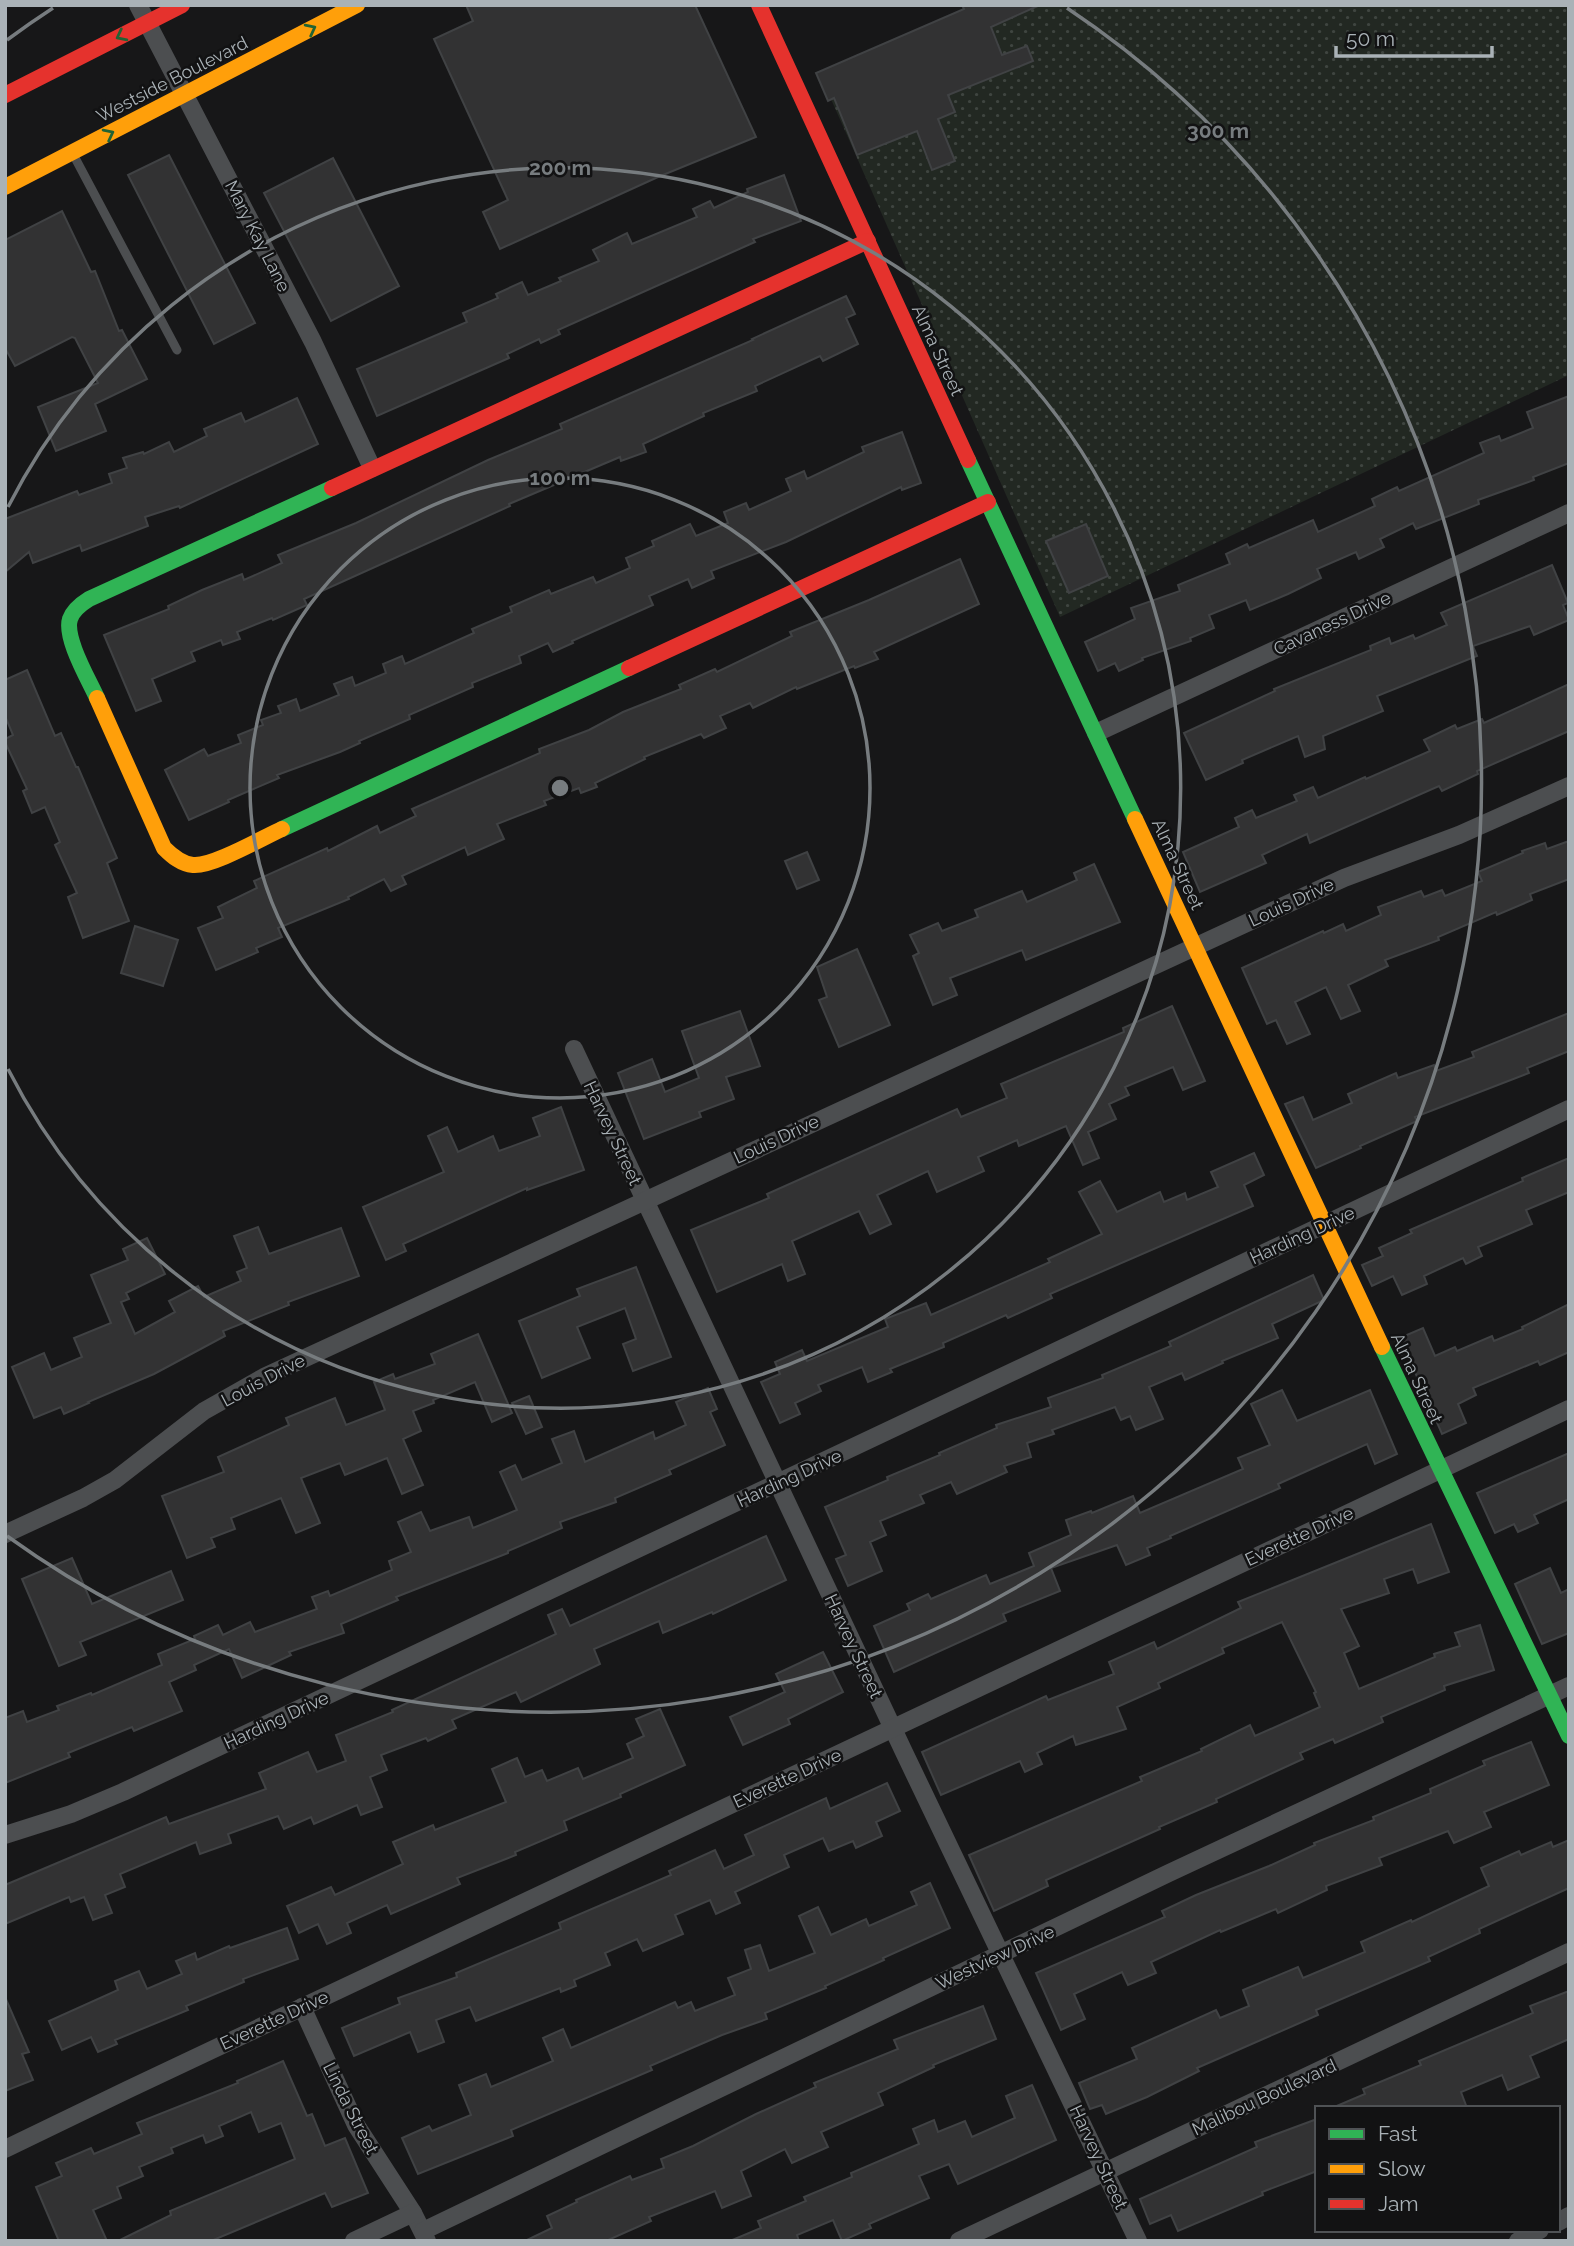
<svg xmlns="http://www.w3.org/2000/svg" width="1574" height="2246" viewBox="0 0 1574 2246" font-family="Raleway,sans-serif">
<defs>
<pattern id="grass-dots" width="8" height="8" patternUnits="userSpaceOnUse" patternTransform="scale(1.75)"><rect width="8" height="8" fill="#222822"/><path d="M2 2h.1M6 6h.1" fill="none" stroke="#3f4540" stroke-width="1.8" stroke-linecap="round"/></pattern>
</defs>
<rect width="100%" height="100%" fill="#171718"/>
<polygon fill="url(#grass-dots)" points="1035,5 1569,5 1569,375 1060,617 831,99"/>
<g fill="#323233" stroke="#404244" stroke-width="2">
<polygon points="466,5 695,5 756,137 658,177 500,249 483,212 508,200 434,39 473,21"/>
<polygon points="962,5 1040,5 991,27 1002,55 1027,46 1033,61 948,95 955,112 938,119 955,161 932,170 917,131 857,155 834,98 828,101 816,73 964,9"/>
<polygon points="169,155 255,323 214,344 128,175"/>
<polygon points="333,158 399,286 331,321 264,193"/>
<polygon points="784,175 801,221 753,239 755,242 558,330 560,334 541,343 539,339 507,354 509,358 377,416 357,369 467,322 463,313 498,298 496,294 522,282 528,295 561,281 559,278 599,261 593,250 627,233 632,244 697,217 693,209 710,201 714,208 748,192 747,189"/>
<polygon points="62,211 91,272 95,271 119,331 122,330 147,379 95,404 106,431 56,451 38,407 98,383 75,338 72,337 15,366 5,348 5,240"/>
<polygon points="846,296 855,314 846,318 858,344 823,361 820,356 755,386 757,391 703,413 704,416 643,444 646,452 621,461 620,457 509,504 510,506 304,599 307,605 273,620 272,618 237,632 240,639 223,645 221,640 191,652 195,661 152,679 161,701 136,711 104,635 169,609 168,606 202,590 242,574 244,580 282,563 278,555 356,523 488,460 562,429 560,424 753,340 752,339"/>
<polygon points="1569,396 1569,463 1533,477 1534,480 1478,500 1479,504 1416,529 1413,523 1380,539 1384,547 1359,559 1356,552 1317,569 1321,578 1288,594 1250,610 1246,600 1209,615 1214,628 1190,638 1191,641 1142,658 1143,660 1119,671 1115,663 1098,671 1085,642 1135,619 1131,608 1180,591 1178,585 1230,564 1226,554 1247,544 1249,548 1313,520 1318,532 1375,506 1372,499 1397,487 1399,491 1484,453 1480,443 1499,436 1501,441 1533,428 1527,412"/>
<polygon points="297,398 318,444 180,508 179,506 145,517 148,526 82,551 80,545 33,563 29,552 5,572 5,519 77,491 79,495 112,483 109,474 127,468 123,458 143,452 144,454 169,442 174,452 207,436 204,429 241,413 245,422"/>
<polygon points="902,432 921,483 902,490 901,487 786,542 711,571 714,578 692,588 688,579 649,596 653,605 572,641 573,643 553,652 548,643 519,656 521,663 472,683 473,687 409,715 410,719 359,741 360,743 340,752 277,775 279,778 228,800 229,802 189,820 165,770 204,749 208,756 241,743 238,735 263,725 261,720 281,713 278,706 296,699 300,711 339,695 334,684 352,677 355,686 386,673 383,664 402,656 405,664 474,633 472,629 512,612 510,607 549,590 551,594 593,577 596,583 630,568 626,558 654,546 652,541 690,524 696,536 728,523 724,512 746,503 749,510 791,491 786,479 804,471 807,479 864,452 862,447"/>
<polygon points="1086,524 1108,576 1069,593 1046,541"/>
<polygon points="960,559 979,604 874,652 878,659 855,668 854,666 797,689 796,687 753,708 750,703 720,716 726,728 704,738 701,734 644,757 645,759 595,783 597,787 581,793 579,788 544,801 546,805 497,824 504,839 468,855 465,847 402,876 406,884 391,891 384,879 348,897 349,899 278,928 282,937 256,948 258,952 216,970 198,928 223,918 218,907 257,888 254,881 327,848 328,851 377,826 380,833 416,816 412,809 540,753 539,749 589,730 623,712 681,689 679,685 715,669 717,672 792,636 790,632 869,600"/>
<polygon points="1552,565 1568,603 1563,605 1569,620 1534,635 1530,626 1473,646 1477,656 1377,696 1383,711 1323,736 1325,749 1305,757 1298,736 1242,760 1243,763 1206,780 1184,733 1275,691 1274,689 1371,650 1370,646 1389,638 1391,644 1413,635 1415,639 1447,625 1441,613"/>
<polygon points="27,670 55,736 61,733 76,767 78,767 117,858 107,863 129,921 83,938 68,897 77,893 55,845 60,842 45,807 32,813 23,791 27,789 5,742 5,739 13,735 5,716 5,680"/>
<polygon points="1569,684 1569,731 1477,771 1478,774 1442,791 1439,786 1310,843 1307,834 1262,855 1266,863 1200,892 1183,852 1239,827 1235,818 1252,810 1256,818 1297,801 1294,795 1313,787 1318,798 1365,777 1366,779 1430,751 1424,740 1455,725 1457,729 1482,719 1484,723"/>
<polygon points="1569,841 1569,879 1530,894 1532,900 1497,915 1496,912 1438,937 1439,940 1385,960 1388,966 1348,985 1360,1011 1341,1019 1326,987 1295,1002 1310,1034 1287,1044 1276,1020 1267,1024 1242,968 1323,931 1324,933 1343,924 1346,931 1381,915 1378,907 1421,891 1424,897 1442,890 1445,896 1482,881 1478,872 1523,853 1522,851 1545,843 1547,849"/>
<polygon points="807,852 819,880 797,889 785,861"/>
<polygon points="1094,864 1120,922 1026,960 1022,950 950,978 957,995 933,1005 913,956 919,953 910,935 938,923 942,931 978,917 975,910 1022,891 1027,902 1077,880 1074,873"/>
<polygon points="135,926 178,940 163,986 121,973"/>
<polygon points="857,949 890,1025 839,1047 819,1000 827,997 817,967"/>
<polygon points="1172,1006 1205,1081 1183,1090 1173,1067 1125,1087 1129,1095 1109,1104 1116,1119 1088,1132 1099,1158 1083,1165 1066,1126 1019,1146 1017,1140 978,1157 984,1171 937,1192 928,1171 877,1195 891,1224 870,1234 859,1211 792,1241 805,1274 788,1281 782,1264 717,1292 691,1230 769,1198 767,1194 957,1109 961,1117 1007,1098 1001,1084 1124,1032 1123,1028"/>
<polygon points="740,1011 760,1066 726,1077 734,1099 699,1112 701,1117 644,1139 618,1073 652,1059 665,1092 699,1078 682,1031"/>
<polygon points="1569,1013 1569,1051 1527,1068 1529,1073 1415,1117 1417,1121 1360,1146 1361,1148 1316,1168 1285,1104 1303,1097 1313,1120 1352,1103 1348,1094 1396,1073 1398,1078 1434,1065 1436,1071 1474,1057 1472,1052"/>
<polygon points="561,1107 584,1170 527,1190 527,1188 403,1244 406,1251 386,1260 363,1207 444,1172 428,1136 447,1127 458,1152 493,1136 499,1151 540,1136 533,1118"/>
<polygon points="1254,1153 1264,1175 1244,1185 1253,1206 1050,1294 1052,1298 1008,1318 1006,1315 943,1343 944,1347 890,1369 892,1372 868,1382 862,1367 818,1385 821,1391 795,1403 800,1414 780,1423 761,1382 780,1374 775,1362 802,1350 807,1361 888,1327 885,1319 926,1303 931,1315 1050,1262 1048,1259 1102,1234 1079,1192 1100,1181 1117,1212 1160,1192 1164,1202 1185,1193 1187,1200 1218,1187 1211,1172"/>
<polygon points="1569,1158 1569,1192 1526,1210 1532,1224 1478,1247 1482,1256 1466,1264 1463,1258 1424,1276 1427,1284 1402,1295 1393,1276 1372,1286 1362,1265 1383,1256 1379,1248 1412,1233 1410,1230 1523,1181 1522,1178"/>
<polygon points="258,1227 269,1254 341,1228 359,1276 288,1302 289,1305 223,1331 225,1336 154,1374 88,1402 89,1403 64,1414 61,1407 34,1418 12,1367 44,1353 51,1370 82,1357 74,1338 111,1323 91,1275 128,1260 123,1249 147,1238 165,1274 126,1293 129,1299 121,1302 135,1334 175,1312 169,1301 198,1286 204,1297 241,1281 237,1272 247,1268 234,1236"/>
<polygon points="636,1267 671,1357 633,1371 623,1344 636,1339 625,1308 577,1327 590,1358 542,1378 519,1321 580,1296 577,1289"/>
<polygon points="1313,1275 1324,1300 1272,1324 1278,1338 1222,1361 1223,1363 1185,1380 1182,1373 1149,1387 1163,1419 1136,1430 1130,1416 1121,1420 1115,1407 1052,1430 1054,1434 1027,1443 1031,1457 1004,1466 1007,1472 957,1494 951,1482 920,1495 924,1503 880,1521 886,1535 870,1542 882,1571 848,1586 836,1559 846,1555 825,1507 888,1480 887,1477 940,1455 939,1453 997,1428 996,1425 1051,1407 1048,1398 1103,1378 1102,1375 1171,1346 1169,1342"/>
<polygon points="1569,1304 1569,1352 1540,1365 1538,1361 1473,1388 1476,1395 1458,1404 1466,1423 1442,1434 1408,1356 1403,1358 1395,1340 1423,1328 1435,1356 1455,1347 1457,1351 1492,1336 1494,1341 1523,1329 1522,1327"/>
<polygon points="478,1334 512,1413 492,1422 475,1382 433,1400 434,1403 413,1411 421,1431 403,1439 423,1485 402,1494 387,1458 345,1475 340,1463 301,1478 320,1523 296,1533 281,1498 231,1518 235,1529 211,1538 215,1547 187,1558 162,1496 224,1472 218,1457 289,1425 286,1418 335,1398 346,1425 385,1410 374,1382 393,1374 395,1379 435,1364 431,1354"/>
<polygon points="708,1388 717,1409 710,1412 725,1445 669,1470 671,1474 615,1498 616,1502 560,1522 562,1528 508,1551 508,1553 396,1597 398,1600 341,1624 344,1633 289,1652 291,1655 242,1678 229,1649 194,1665 196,1670 169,1682 182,1711 134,1731 132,1727 68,1753 70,1757 5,1783 5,1718 23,1711 27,1722 59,1710 57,1706 91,1693 92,1695 162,1665 158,1654 195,1639 194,1636 218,1625 223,1635 250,1622 255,1632 317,1609 312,1597 328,1591 330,1596 392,1570 389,1561 411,1552 398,1522 421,1512 430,1531 469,1517 473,1528 517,1510 500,1472 515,1465 522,1480 562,1463 552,1439 574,1431 585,1462 653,1432 655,1439 686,1425 676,1402"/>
<polygon points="1282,1390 1297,1421 1370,1390 1397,1454 1375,1464 1367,1444 1278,1484 1280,1488 1170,1536 1171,1538 1147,1548 1150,1555 1126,1565 1117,1545 1051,1568 1060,1591 1003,1614 1006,1621 894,1672 874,1626 910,1610 907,1604 928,1594 931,1599 986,1575 990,1584 1034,1566 1029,1553 1071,1535 1066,1520 1091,1511 1092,1513 1133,1496 1140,1513 1243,1469 1238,1458 1270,1445 1251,1404"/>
<polygon points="529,1396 542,1427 526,1434 512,1403"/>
<polygon points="1569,1453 1569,1499 1534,1515 1538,1523 1518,1532 1514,1524 1495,1533 1477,1493"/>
<polygon points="1431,1524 1449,1572 1418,1583 1413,1569 1384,1579 1389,1593 1341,1609 1359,1646 1344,1653 1359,1689 1435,1657 1434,1654 1460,1646 1455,1633 1480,1625 1494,1670 1444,1686 1445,1690 1381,1717 1383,1722 1335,1743 1333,1739 1300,1753 1303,1759 1216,1799 1217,1802 1159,1827 1160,1829 1046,1880 1048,1886 994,1911 969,1855 1142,1781 1140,1777 1202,1751 1201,1749 1250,1725 1255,1736 1320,1707 1314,1693 1316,1692 1282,1622 1222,1648 1224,1653 1158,1683 1160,1688 1117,1707 1126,1729 1076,1745 1073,1736 1037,1753 1042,1764 1025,1772 1020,1761 941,1795 922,1752 1046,1696 1048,1700 1114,1674 1109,1662 1154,1642 1157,1649 1241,1608 1238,1602"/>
<polygon points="766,1536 786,1580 713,1614 712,1612 663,1633 659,1621 594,1649 600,1664 521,1702 516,1692 452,1720 456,1728 428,1741 426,1738 381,1755 387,1770 370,1777 382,1807 361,1815 357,1805 314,1824 311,1817 284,1829 278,1816 228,1834 231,1843 200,1854 196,1842 120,1874 125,1887 105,1895 112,1913 93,1920 84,1897 71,1902 69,1897 5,1924 5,1885 166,1817 169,1824 266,1789 259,1773 308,1752 317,1772 346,1761 336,1735 393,1712 392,1710 556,1634 548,1615 562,1609 570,1626"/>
<polygon points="72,1558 92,1604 171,1571 183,1600 80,1642 86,1655 59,1666 22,1579"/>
<polygon points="1550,1568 1561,1593 1569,1589 1569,1633 1542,1644 1515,1584"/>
<polygon points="823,1652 843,1692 788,1719 790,1724 743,1745 730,1717 785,1692 776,1674"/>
<polygon points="660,1709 685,1765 620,1794 621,1797 564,1821 567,1830 515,1852 516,1855 457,1878 460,1884 391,1914 387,1905 347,1923 351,1933 327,1944 318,1924 299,1933 287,1906 331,1887 335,1895 403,1864 393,1842 433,1825 435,1830 506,1802 492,1769 517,1758 525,1777 542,1770 547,1781 578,1768 583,1779 633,1758 627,1744 644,1736 636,1719"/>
<polygon points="1531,1742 1549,1785 1484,1812 1491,1827 1454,1843 1448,1831 1379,1858 1382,1865 1326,1886 1327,1890 1278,1913 1276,1909 1221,1932 1220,1930 1151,1962 1156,1973 1128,1985 1122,1972 1074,1994 1085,2019 1061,2030 1036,1973 1165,1917 1162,1911 1196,1895 1269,1866 1315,1845 1314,1843 1374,1820 1373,1817 1431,1793 1430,1789 1485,1765 1483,1761"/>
<polygon points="887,1783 900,1811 876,1822 882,1836 856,1848 853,1841 829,1851 823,1838 784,1855 789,1867 735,1892 740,1903 716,1914 710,1900 675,1915 683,1934 643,1951 637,1939 605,1953 610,1965 574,1980 576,1986 561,1992 560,1988 476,2021 470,2007 436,2020 444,2042 418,2052 410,2032 354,2056 342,2028 400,2004 398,1998 457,1977 456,1973 561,1929 559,1923 671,1875 669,1871 715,1850 724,1869 754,1855 745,1835 826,1798 830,1809"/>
<polygon points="1569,1840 1569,1888 1479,1929 1480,1933 1428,1957 1430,1961 1316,2010 1318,2015 1197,2068 1199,2071 1147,2097 1106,2114 1102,2105 1090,2109 1079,2083 1137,2059 1132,2048 1216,2010 1220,2018 1249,2006 1243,1990 1298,1967 1303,1978 1365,1952 1361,1942 1411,1920 1412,1922 1489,1886 1481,1868 1519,1851 1521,1855 1551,1842 1553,1847"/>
<polygon points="930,1883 950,1928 883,1958 884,1960 825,1986 826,1988 765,2013 767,2019 722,2035 650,2066 652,2070 511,2130 513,2136 418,2174 402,2138 429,2126 432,2131 471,2115 459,2085 486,2074 491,2087 553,2061 543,2038 563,2029 571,2048 675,2002 678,2008 691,2002 695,2011 735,1995 728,1978 751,1969 745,1950 760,1945 769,1971 815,1953 799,1916 818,1907 831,1935 866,1919 869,1926 917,1905 911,1892"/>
<polygon points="287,1928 298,1959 243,1979 244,1982 186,2006 188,2010 115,2040 117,2044 98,2052 91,2037 62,2050 49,2021 118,1990 115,1981 139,1971 147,1989 182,1974 176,1961 195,1953 197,1960 229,1946 230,1948"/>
<polygon points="1569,1991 1569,2039 1530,2056 1539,2077 1508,2090 1502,2075 1461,2092 1467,2108 1332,2108 1365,2094 1363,2089 1421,2065 1419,2061 1533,2013 1530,2006"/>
<polygon points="5,1997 29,2052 22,2054 33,2080 5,2091"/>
<polygon points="983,2006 996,2039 933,2065 934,2067 878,2093 883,2105 821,2132 828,2147 792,2163 785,2149 741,2171 751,2196 722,2208 715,2191 649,2217 651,2221 606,2241 525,2241 552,2228 547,2216 577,2202 576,2200 630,2176 632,2180 664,2168 661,2159 693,2146 756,2114 816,2087 814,2083 898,2049 894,2040"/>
<polygon points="283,2061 307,2116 312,2114 325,2146 345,2138 368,2193 332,2207 325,2193 211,2241 118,2241 171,2215 170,2211 295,2159 281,2123 259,2132 251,2112 219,2126 223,2136 206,2143 203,2135 171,2148 173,2153 139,2167 143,2176 117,2187 121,2198 93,2210 107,2241 59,2241 36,2187 62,2176 56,2163 91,2148 94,2154 142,2134 137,2123 238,2083 237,2081"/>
<polygon points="1032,2085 1056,2140 958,2184 949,2164 919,2176 929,2198 869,2224 871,2228 842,2241 833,2220 797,2235 799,2241 730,2241 761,2228 758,2221 806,2201 804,2197 852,2177 851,2173 919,2144 913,2129 934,2120 938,2132 965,2121 972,2137 1015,2118 1006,2096"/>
<polygon points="1317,2119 1317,2171 1262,2192 1263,2195 1178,2231 1171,2215 1150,2224 1140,2199 1257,2147 1255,2142"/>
</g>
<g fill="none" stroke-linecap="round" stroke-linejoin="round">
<polyline stroke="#4c4e50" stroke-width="9" points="73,154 177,350"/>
<g stroke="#4c4e50" stroke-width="18">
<polyline points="138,5 313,342 372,468"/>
<polyline points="1096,733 1569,513"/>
<polyline points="574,1049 903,1750 1138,2241"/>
<polyline points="5,1534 83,1498 115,1480 204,1411 264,1377 1344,878 1459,835 1569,786"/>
<polyline points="5,1835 71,1814 123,1792 1569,1109"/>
<polyline points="302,2007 356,2125 413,2213 427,2241"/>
<polyline points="5,2149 127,2090 1569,1409"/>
<polyline points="1558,2222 1569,2216"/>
<polyline points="423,2231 1169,1873 1569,1686"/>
<polyline points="354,2241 413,2213"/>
<polyline points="959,2241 1569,1952"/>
<polyline points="1518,2241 1540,2230"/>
</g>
<g stroke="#30b455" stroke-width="16">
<polyline points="968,460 1135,819"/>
<path d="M97,698C89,680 64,638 70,619C73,610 81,604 89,599L332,488"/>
<polyline points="282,829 629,668"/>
<polyline points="1382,1347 1569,1736"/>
</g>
<g stroke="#ff9f0a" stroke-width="16">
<polyline points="5,187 357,5"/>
<path d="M97,698L164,848C172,856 181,864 193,865C212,867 262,838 282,829"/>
<polyline points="1135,819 1382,1347"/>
</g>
<g stroke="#e5322d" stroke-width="16">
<polyline points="759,5 968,460"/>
<polyline points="5,95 182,5"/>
<polyline points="332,488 868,241"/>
<polyline points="629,668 988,502"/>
</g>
</g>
<defs><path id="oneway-chevron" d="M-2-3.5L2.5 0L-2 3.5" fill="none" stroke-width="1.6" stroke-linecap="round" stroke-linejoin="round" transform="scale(1.75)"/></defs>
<g stroke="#216334">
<use href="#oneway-chevron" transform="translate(311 29) rotate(-27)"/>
<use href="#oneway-chevron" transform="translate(121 36) rotate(153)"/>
<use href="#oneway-chevron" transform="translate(109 134) rotate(-27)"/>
</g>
<g fill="none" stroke="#777c7f" stroke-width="3.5">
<circle cx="560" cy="788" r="310"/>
<path d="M8 507A620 620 0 1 1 8 1069"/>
<path d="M7 40A930 930 0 0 1 53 8M1067 8A930 930 0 1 1 7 1536"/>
</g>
<g text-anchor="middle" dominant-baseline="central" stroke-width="5" stroke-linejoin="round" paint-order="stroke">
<g font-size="18" fill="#aab2b7" stroke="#121213">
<text transform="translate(172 79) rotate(-27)">Westside Boulevard</text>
<text transform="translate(258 236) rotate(63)">Mary Kay Lane</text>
<text transform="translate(938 350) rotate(65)">Alma Street</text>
<text transform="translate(1332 623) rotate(-25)">Cavaness Drive</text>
<text transform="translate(1178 864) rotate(65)">Alma Street</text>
<text transform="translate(1291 902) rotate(-25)">Louis Drive</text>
<text transform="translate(613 1133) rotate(65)">Harvey Street</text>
<text transform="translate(776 1139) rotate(-25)">Louis Drive</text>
<text transform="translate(1302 1235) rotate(-25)">Harding Drive</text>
<text transform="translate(1417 1378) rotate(65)">Alma Street</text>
<text transform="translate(263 1380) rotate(-28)">Louis Drive</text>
<text transform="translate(789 1478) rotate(-25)">Harding Drive</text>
<text transform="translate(1299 1536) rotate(-25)">Everette Drive</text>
<text transform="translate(854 1646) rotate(65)">Harvey Street</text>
<text transform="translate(276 1720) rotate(-25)">Harding Drive</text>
<text transform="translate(787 1778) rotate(-25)">Everette Drive</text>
<text transform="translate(995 1957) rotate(-25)">Westview Drive</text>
<text transform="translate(274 2020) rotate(-25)">Everette Drive</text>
<text transform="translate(1264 2097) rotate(-25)">Malibou Boulevard</text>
<text transform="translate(351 2108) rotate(63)">Linda Street</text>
<text transform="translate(1099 2157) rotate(65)">Harvey Street</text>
</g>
</g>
<circle cx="560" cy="788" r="10" fill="#777c7f" stroke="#121213" stroke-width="3.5"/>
<g font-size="21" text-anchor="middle" font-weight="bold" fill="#777c7f" stroke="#121213" stroke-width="5" stroke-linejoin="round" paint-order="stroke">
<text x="1218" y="138">300 m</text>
<text x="560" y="175">200 m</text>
<text x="560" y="485">100 m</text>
</g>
<rect width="1574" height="2246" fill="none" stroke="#aab2b7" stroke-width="14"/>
<rect x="1315" y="2106" width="245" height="126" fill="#121213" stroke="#4f5255" stroke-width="2"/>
<rect x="1329" y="2129" width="35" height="10" fill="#30b455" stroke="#4f5255" stroke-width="2"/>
<text x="1378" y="2141" font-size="21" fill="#aab2b7">Fast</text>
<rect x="1329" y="2164" width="35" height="10" fill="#ff9f0a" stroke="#4f5255" stroke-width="2"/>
<text x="1378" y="2176" font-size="21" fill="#aab2b7">Slow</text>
<rect x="1329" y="2199" width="35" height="10" fill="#e5322d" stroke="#4f5255" stroke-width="2"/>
<text x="1378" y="2211" font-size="21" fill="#aab2b7">Jam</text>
<path d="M1336 46v10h156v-10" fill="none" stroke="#aab2b7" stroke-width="3.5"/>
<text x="1346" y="46" font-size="21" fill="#aab2b7" stroke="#121213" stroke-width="5" paint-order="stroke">50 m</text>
</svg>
